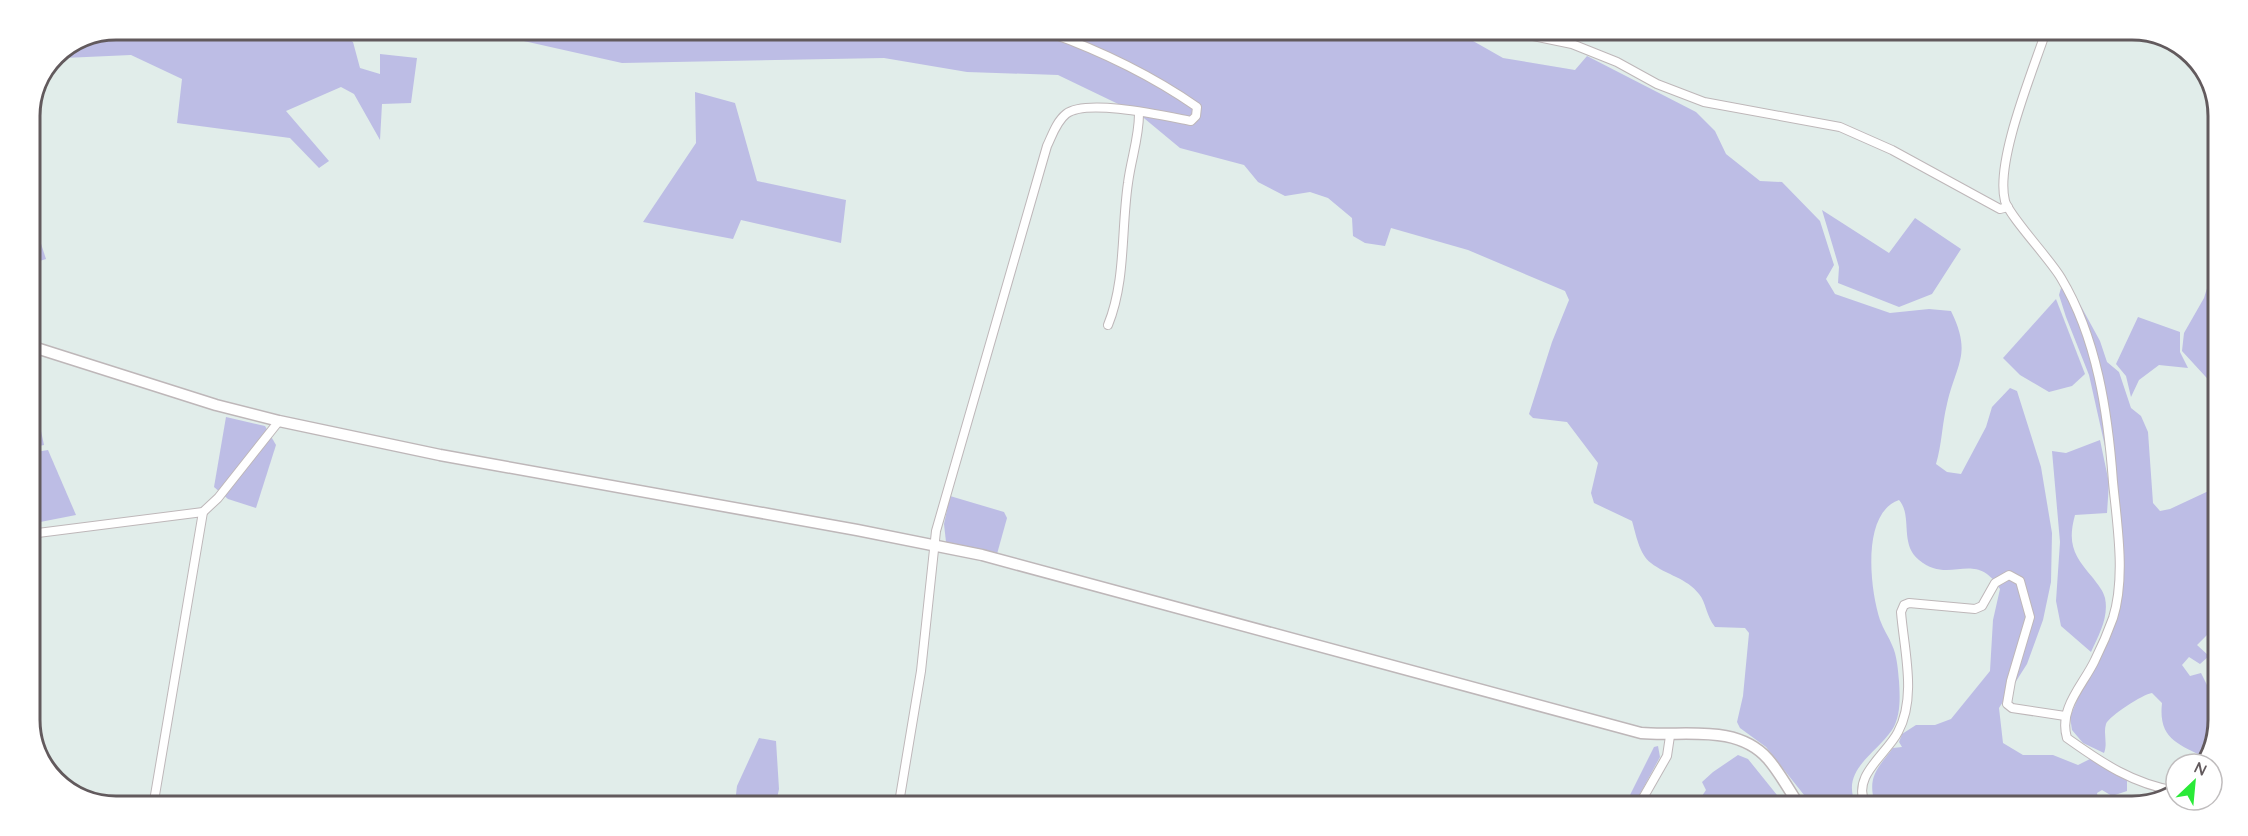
<svg xmlns="http://www.w3.org/2000/svg" width="2248" height="836" viewBox="0 0 2248 836" font-family="Quicksand,sans-serif">
<rect width="100%" height="100%" fill="#e1edea"/>
<g fill="#bdbde5">
<polygon points="116,30 337,31 353,42 360,68 380,74 380,54 417,58 411,103 382,104 380,140 354,94 341,87 286,111 329,161 319,168 290,138 177,123 182,79 131,55 64,58 65,51"/>
<path d="M479,31L1459,33L1503,58L1575,70L1587,56L1696,112L1715,131L1726,154L1760,181L1782,182L1820,221L1834,265L1826,279L1835,294L1890,313L1929,309L1951,311C1972,354 1957,362 1947,404C1942,424 1942,444 1936,464L1947,472L1961,474L1986,427L1992,407L2010,388L2017,391L2041,467L2052,533L2051,582L2043,620L2027,664L1999,708L2003,743L2023,755H2053L2078,765L2096,756L2127,776V791L2112,796L2102,790L2097,793L2100,806L1875,804C1867,777 1877,769 1893,748L1902,747L1899,742L1902,734L1916,725H1935L1951,719L1990,671L1993,620L2000,589C1975,548 1950,586 1919,560C1899,544 1913,516 1899,500C1861,513 1870,590 1880,620C1883,629 1889,637 1892,645C1897,655 1898,670 1899,681C1900,696 1901,717 1892,730C1875,755 1840,770 1856,805H1812L1766,747L1740,728L1737,722L1743,696L1749,633L1745,628L1715,627C1706,616 1706,602 1699,594C1687,578 1666,575 1651,563C1639,554 1636,534 1632,521L1594,503L1591,493L1598,463L1567,422L1533,418L1529,414L1552,342L1569,300L1565,291L1468,250L1391,228L1385,246L1365,243L1353,236L1352,218L1328,198L1310,192L1285,196L1258,182L1244,165L1180,148L1139,114L1058,75L967,72L884,58L622,63Z"/>
<polygon points="695,92 735,103 757,181 846,200 841,243 741,220 733,239 643,222 696,143"/>
<polygon points="30,210 46,259 30,264"/>
<polygon points="1822,210 1889,253 1915,218 1961,249 1932,294 1899,307 1838,283 1839,267"/>
<polygon points="2217,256 2216,388 2182,351 2184,333 2204,298"/>
<path d="M2061,288H2071L2100,341L2107,362L2119,372L2131,408L2141,416L2148,432L2153,503L2160,511L2170,509L2215,488L2214,637L2207,635L2197,645L2209,656L2200,664L2189,657L2182,665L2190,676L2201,673L2214,699L2213,748L2206,758C2178,744 2158,739 2162,703L2152,693C2143,694 2109,716 2106,724C2103,734 2108,743 2104,753L2083,743L2072,730L2070,717L2084,684L2097,665L2102,650L2112,609L2121,518L2089,375L2066,317L2059,295Z"/>
<polygon points="2056,299 2085,374 2072,386 2049,392 2020,375 2003,358"/>
<polygon points="2138,317 2180,332 2180,352 2188,368 2159,365 2139,380 2131,397 2126,376 2116,364"/>
<polygon points="30,380 44,445 30,448"/>
<polygon points="226,417 265,426 276,445 256,508 228,499 214,487"/>
<path d="M2100,440L2109,483L2107,513L2075,515C2067,544 2074,556 2093,578C2098,585 2103,590 2105,598C2109,617 2099,635 2091,652L2061,626L2056,601L2060,542L2052,451L2066,453Z"/>
<polygon points="48,450 76,515 30,524 30,453"/>
<polygon points="950,496 1004,512 1007,518 997,554 946,542 944,524"/>
<polygon points="759,738 776,741 779,789 776,803 735,803 737,786"/>
<polygon points="1658,746 1660,757 1634,805 1621,805 1628,799 1654,747"/>
<polygon points="1738,755 1748,759 1785,805 1696,805 1706,790 1702,782 1713,772"/>
</g>
<g fill="none" stroke-linecap="round" stroke-linejoin="round">
<defs>
<g id="minor">
<polyline points="1518,33 1572,44 1617,62 1657,84 1704,102 1840,127 1892,150 2000,209 2008,207"/>
<path d="M2045,34C2032,73 1995,162 2005,201C2009,216 2050,259 2061,278C2097,338 2108,413 2113,482C2117,524 2126,577 2113,618C2108,632 2102,646 2095,660C2084,684 2058,708 2067,738C2102,763 2133,784 2176,791"/>
<path d="M1108,325C1126,281 1121,230 1128,183C1131,159 1139,138 1139,114"/>
<polyline points="30,534 203,512 218,498 279,421"/>
<polyline points="154,801 203,512"/>
<path d="M899,803L921,671L936,531L1047,146C1052,136 1056,122 1066,114C1086,98 1165,116 1191,121L1196,116L1197,107C1151,75 1101,51 1048,32"/>
<polyline points="1639,805 1667,756 1670,736"/>
<path d="M1866,805C1850,777 1887,754 1898,732C1917,697 1904,650 1901,612L1904,605L1909,603L1975,609L1982,606L1995,583L2009,575L2020,581L2030,617L2011,681L2007,704L2012,708L2065,716"/>
</g>
<path id="tertiary" d="M30,346L216,405L279,421L440,455L857,530L982,555L1641,733C1683,737 1736,723 1768,759C1780,773 1789,790 1799,805"/>
</defs>
<use href="#minor" stroke="#beb7b9" stroke-width="10"/>
<use href="#tertiary" stroke="#beb7b9" stroke-width="13"/>
<use href="#minor" stroke="#fff" stroke-width="8"/>
<use href="#tertiary" stroke="#fff" stroke-width="10"/>
</g>
<path d="M0 0H2248V836H0ZM116 40H2132A76 76 0 0 1 2208 116V720A76 76 0 0 1 2132 796H116A76 76 0 0 1 40 720V116A76 76 0 0 1 116 40Z" fill="#fff" fill-rule="evenodd"/>
<path fill="none" stroke="#625a5d" stroke-width="3" d="M116 40H2132A76 76 0 0 1 2208 116V720A76 76 0 0 1 2132 796H116A76 76 0 0 1 40 720V116A76 76 0 0 1 116 40Z"/>
<g transform="translate(2194 782) rotate(26)"><circle r="28" fill="#ffffff" stroke="#c0bdbe" stroke-width="1.5"/>
<path d="M0-4.5L10 22L0 15L-10 22Z" fill="#2aea38"/>
<text y="-9" font-size="16" font-weight="bold" text-anchor="middle" fill="#625a5d">N</text>
</g>
</svg>
